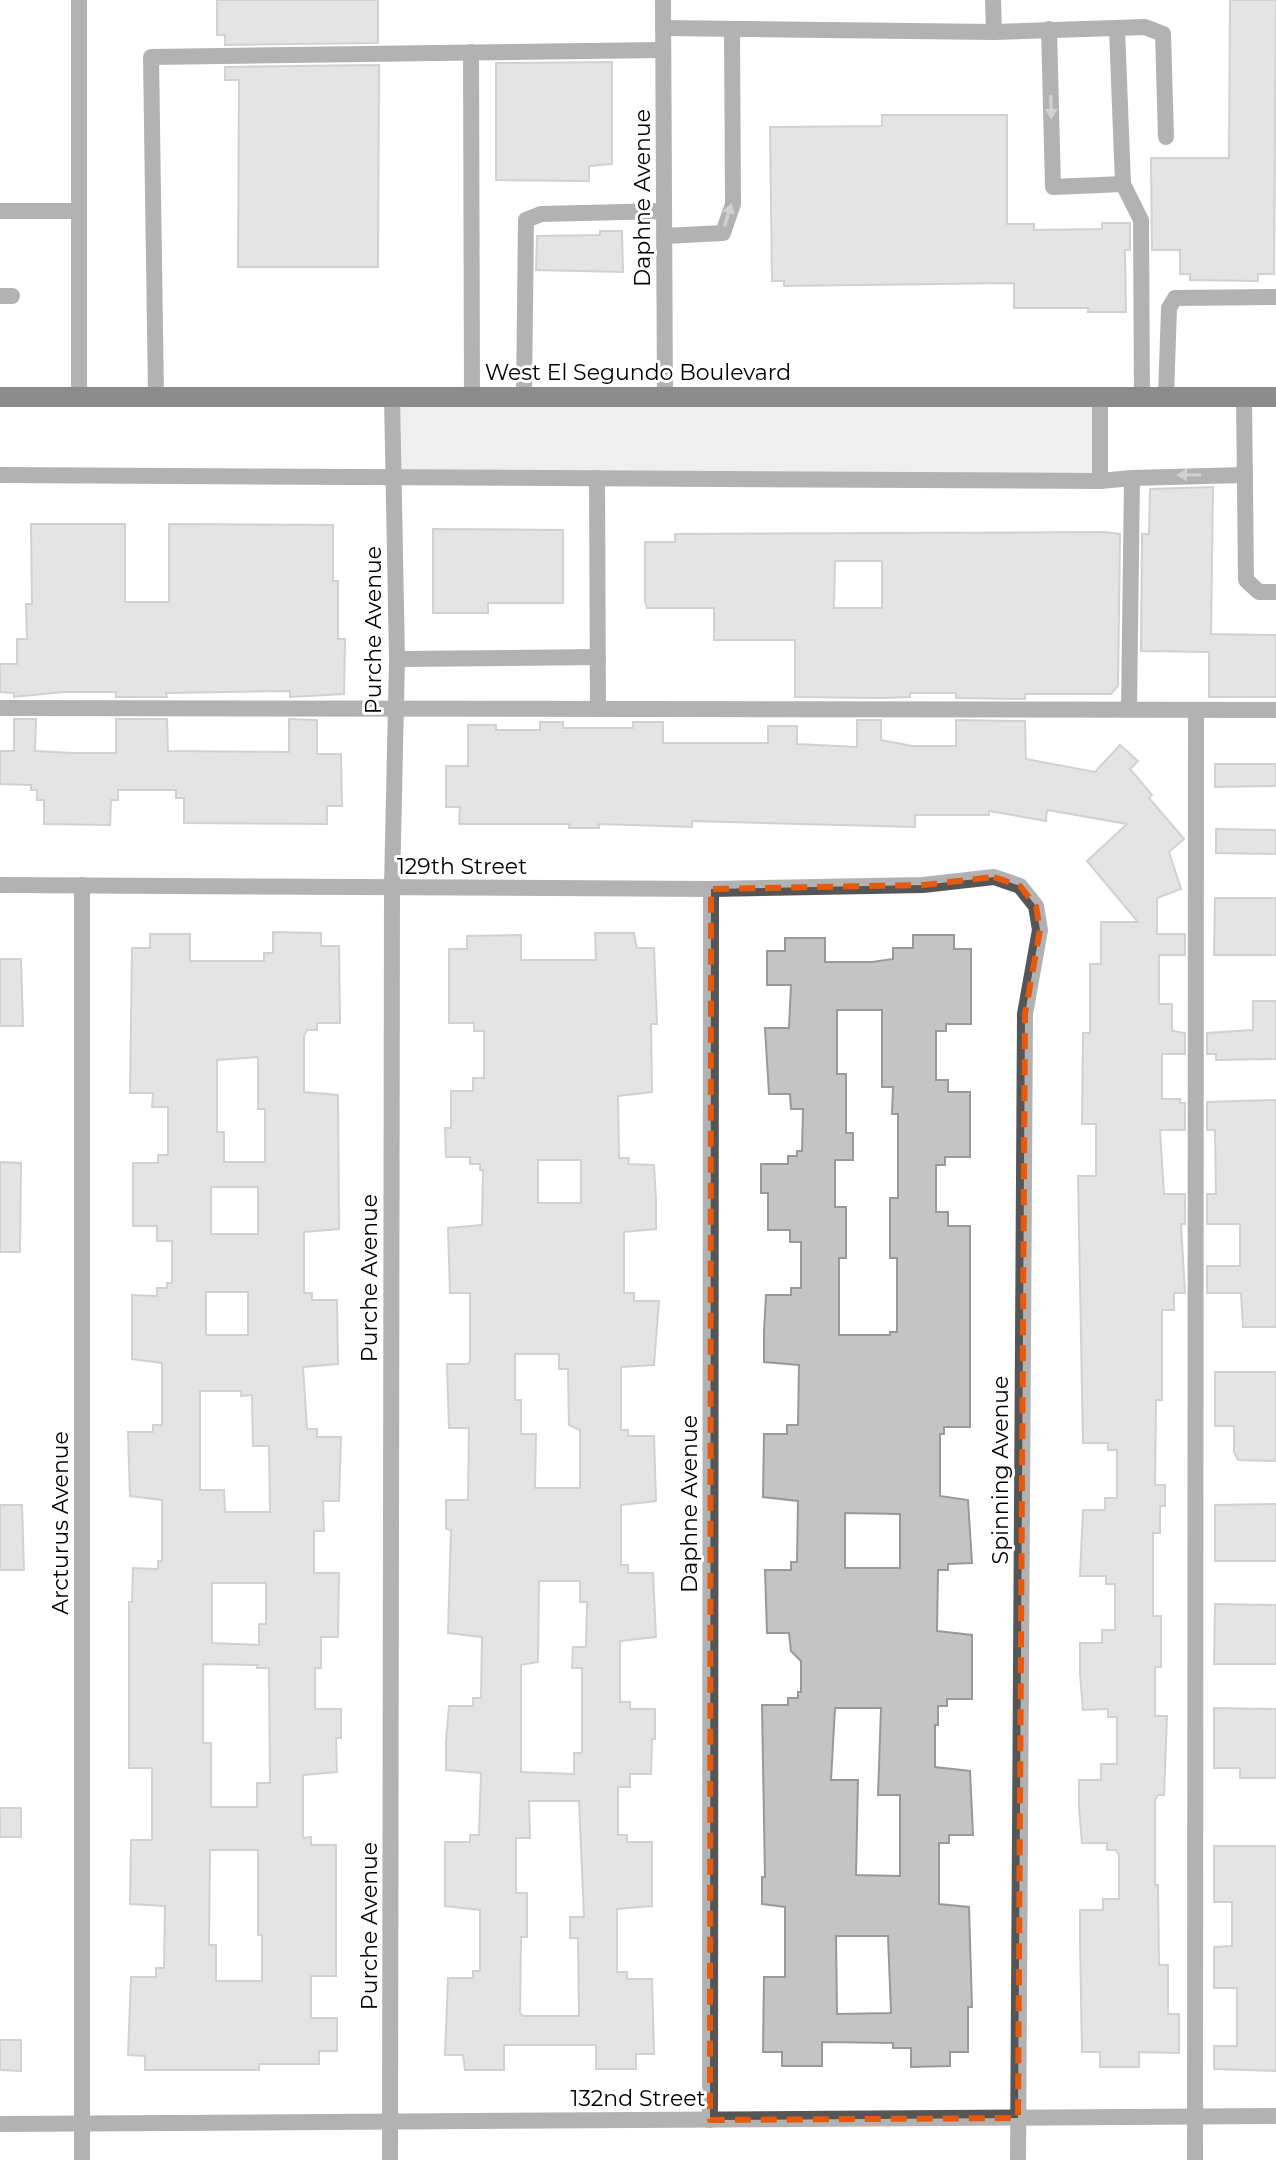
<svg xmlns="http://www.w3.org/2000/svg" width="1276" height="2160" viewBox="0 0 1276 2160" font-family="Montserrat,sans-serif">
<rect width="100%" height="100%" fill="#fff"/>
<polygon fill="#dcdcdc" points="392,396 1100,396 1100,481 394,475"/>
<g fill="#c4c4c4" stroke="#999" stroke-width="2" fill-rule="evenodd">
<polygon points="217,0 378,0 378,43 225,45 225,35 217,35"/>
<polygon points="1230,0 1276,0 1274,274 1258,274 1258,281 1190,280 1190,274 1180,274 1180,250 1152,250 1151,158 1229,158"/>
<polygon points="612,62 612,164 589,166 589,181 496,180 496,63"/>
<polygon points="379,65 378,267 238,267 239,80 225,80 225,67"/>
<polygon points="882,115 1007,115 1007,224 1034,224 1034,230 1102,229 1102,223 1130,223 1130,250 1125,250 1126,312 1088,312 1088,308 1014,308 1014,283 784,286 784,281 772,281 770,127 882,126"/>
<polygon points="600,231 622,231 623,272 536,270 537,236 600,235"/>
<polygon points="1213,487 1211,634 1276,635 1276,697 1209,697 1209,652 1141,651 1142,534 1149,534 1150,489"/>
<polygon points="31,524 125,524 125,602 169,602 169,524 333,525 333,581 338,581 338,639 345,639 344,694 290,697 290,691 166,693 167,697 116,697 116,692 63,692 14,697 14,693 0,692 0,664 17,664 17,639 27,639 26,604 32,604"/>
<polygon points="433,529 563,530 563,603 488,603 488,613 433,613"/>
<path d="M1103,532L1120,534L1118,686L1111,694H1025V699L956,698V693H910V697L881,698L795,697V640H714V608H647L645,601V542H675V534ZM835,561H882V608H834Z"/>
<polygon points="14,719 36,719 35,751 74,753 116,753 116,719 167,719 168,751 289,752 289,719 317,720 317,754 341,754 342,806 327,806 327,824 184,823 184,798 176,798 176,790 118,790 118,800 111,800 110,825 44,824 44,800 37,800 37,790 31,790 31,785 0,784 0,751 14,751"/>
<polygon points="857,720 881,720 881,740 912,746 956,746 956,720 1025,721 1026,759 1095,772 1120,745 1138,761 1130,769 1152,795 1149,798 1184,839 1169,852 1181,889 1157,898 1157,934 1185,934 1185,955 1159,955 1159,1004 1172,1004 1172,1031 1185,1033 1185,1054 1162,1054 1162,1099 1180,1099 1180,1103 1185,1103 1185,1130 1160,1130 1164,1194 1185,1194 1185,1224 1181,1224 1185,1293 1174,1293 1174,1310 1162,1310 1162,1400 1156,1400 1155,1485 1165,1485 1165,1506 1160,1506 1160,1533 1153,1533 1153,1616 1161,1616 1161,1667 1155,1667 1155,1716 1167,1716 1164,1795 1158,1795 1155,1800 1155,1885 1158,1885 1159,1965 1168,1965 1168,2014 1179,2014 1179,2053 1139,2052 1139,2067 1100,2067 1100,2052 1082,2052 1080,1942 1080,1910 1103,1910 1103,1899 1119,1899 1119,1855 1116,1850 1107,1850 1107,1843 1082,1843 1079,1808 1079,1780 1101,1780 1101,1764 1117,1764 1117,1717 1108,1717 1108,1709 1083,1710 1080,1674 1080,1643 1102,1643 1102,1630 1115,1630 1115,1584 1106,1584 1106,1576 1080,1576 1083,1510 1105,1510 1105,1498 1117,1498 1117,1450 1108,1450 1108,1443 1083,1443 1078,1176 1096,1176 1096,1124 1082,1124 1083,1033 1090,1033 1090,964 1101,964 1101,922 1138,922 1087,861 1127,824 1047,810 1046,821 989,811 989,815 915,815 915,827 692,821 692,827 599,824 599,828 569,828 569,824 459,824 460,807 446,807 446,766 468,766 468,725 496,725 496,730 540,730 540,722 563,722 563,728 633,728 633,722 663,722 663,743 768,743 768,726 797,726 797,744 857,747"/>
<polygon points="1215,764 1276,764 1276,786 1215,787"/>
<polygon points="1216,829 1276,830 1276,854 1216,853"/>
<polygon points="1215,898 1276,898 1276,955 1214,955"/>
<path d="M273,932L321,933V946H339L340,1023H317V1030H307L304,1036V1092L338,1095L339,1229L304,1232V1293H312V1300H337L338,1364L303,1367L307,1429H317V1437H341L339,1501H323L324,1531H314V1573H339L338,1637H321V1668H315V1709H341V1738H336L337,1772L303,1775V1838L311,1837V1845H336V1976H311V2018H337V2051H319V2064H259V2070H145V2056L128,2055L131,1977H156V1968H164L165,1906L130,1904L131,1840H152V1768H129V1602H132L133,1568L158,1569V1561H162V1500L130,1496L128,1432H153V1425H162V1363L132,1359V1295L157,1296V1288H167V1283H172V1241H157V1226H133V1163H158V1155H168V1107H152L153,1093H130L132,948H150V934H190V961H264V953H273ZM258,1057V1109H265V1162H224V1132H217V1060ZM211,1187H258V1234H211ZM206,1292H248V1335H206ZM200,1391H241V1396L252,1395L253,1446H269L270,1512H225L224,1490H200ZM212,1583H266V1624H259V1645L212,1643ZM203,1664L257,1665V1668H269L270,1783H257V1807H211V1743H203ZM210,1850H258V1935H262V1981H216V1945H209Z"/>
<path d="M595,933H634L637,948H654L657,1024H651L652,1092L618,1096L619,1158H629L628,1164L654,1165L656,1200V1229L624,1232V1293H634V1301H659L654,1365L621,1367V1430H628V1436H654L656,1501L621,1505V1565H628V1573H653L656,1637L620,1641V1702H630V1709H655V1739H652L651,1774H630V1787H618V1835H627V1842H652V1906L617,1909V1972H627V1979H652L654,2054H636V2069H596V2045H504V2070H465L463,2055H445L448,1978H473V1971H480V1910L445,1906V1842H470V1835H479L481,1773L446,1770V1741L449,1706H473V1698H481L482,1637L448,1633L451,1530L446,1529V1500H468L469,1428H449L447,1364H468L470,1361V1293H450L448,1228L482,1225L483,1170H480V1164H470V1157H446L445,1128H451V1091H473V1078H484V1031H474V1023H449V949H467V936L521,935V960H596ZM538,1160H581V1203H538ZM515,1354H559V1369H568L569,1425L580,1430V1488H535L536,1434H521V1400H515ZM539,1581H580V1602H587L586,1647H573L572,1668H582V1753H574V1774L521,1772V1665L538,1662ZM529,1801H579L584,1917H570V1938H578L579,2016H523L520,2013L521,1937H527V1893H516V1838H530Z"/>
<path d="M913,935H954V949H971V1024H946V1031H936V1080H948V1092H970V1157H945V1165H936V1212H948V1226H970V1427H944V1434H940V1496L968,1500L972,1563L948,1564V1570H938L937,1631L972,1635V1699H947V1706H938V1725H935V1767L970,1771L973,1835H949V1843H939V1904L969,1907L972,2007H968V2052H950V2066L911,2067V2048H893V2043L822,2042V2066H782V2052H763L764,1977H785V1907L762,1904V1877H765L762,1705H788V1698H798V1692H801V1661L791,1651L789,1633H767L765,1570H791V1562H797L798,1501L763,1497L764,1434H787V1425H798L799,1365L764,1362V1332L766,1295H791V1288H801V1242H790V1230H768V1193H761V1164H788V1156H797V1151H802L803,1109H791L790,1094H769L765,1028H789L791,985H767V951H785V938H825V962H872L893,959V948H913ZM837,1010H882V1087H893L892,1114H898V1198H890V1258H897V1332H890V1335H839V1258H846V1207H835V1160H853V1133H846V1074H837ZM845,1513L900,1514V1568H845ZM835,1708H881L878,1795H900V1876L856,1875L858,1780H831ZM836,1936H888L891,2013L837,2014Z"/>
<polygon points="0,959 21,959 23,1026 0,1026"/>
<polygon points="1253,1001 1276,1001 1276,1059 1216,1060 1216,1054 1207,1054 1207,1033 1253,1030"/>
<polygon points="1276,1100 1276,1327 1243,1327 1241,1293 1207,1293 1207,1266 1240,1266 1240,1224 1207,1224 1207,1194 1216,1194 1215,1130 1207,1130 1207,1102"/>
<polygon points="0,1162 21,1163 20,1252 0,1252"/>
<polygon points="1215,1372 1276,1372 1276,1461 1238,1460 1234,1452 1234,1426 1215,1426"/>
<polygon points="1276,1504 1276,1561 1215,1561 1215,1505"/>
<polygon points="0,1505 22,1505 24,1570 0,1570"/>
<polygon points="1215,1604 1276,1605 1276,1664 1214,1664"/>
<polygon points="1214,1708 1276,1709 1276,1778 1240,1778 1240,1768 1214,1768"/>
<rect x="0" y="1808" width="21" height="29"/>
<polygon points="1214,1846 1276,1846 1276,2071 1214,2069 1214,2046 1237,2046 1237,1988 1214,1988 1214,1947 1232,1946 1232,1902 1214,1902"/>
<polygon points="0,2040 21,2040 21,2071 0,2070"/>
</g>
<g fill="none" stroke-linecap="round" stroke-linejoin="round">
<g stroke="#555" stroke-width="16">
<polyline points="79,0 79,397"/>
<polyline points="993,0 994,32"/>
<polyline points="663,28 994,32 1145,27 1163,34 1166,137"/>
<polyline points="1117,28 1123,184 1141,220 1142,396"/>
<polyline points="1049,29 1053,187 1123,184"/>
<polyline points="471,52 472,396"/>
<polyline points="0,211 79,211"/>
<polyline points="664,236 723,233 733,204 732,29"/>
<polyline points="0,296 12,296"/>
<polyline points="156,396 151,57 663,50"/>
<polyline points="524,396 526,220 541,214 664,211"/>
<polyline points="1166,396 1169,308 1175,298 1276,297"/>
<polyline points="1244,396 1246,580 1259,592 1276,592"/>
<polyline points="0,475 1100,481 1100,396"/>
<polyline points="597,478 598,709"/>
<polyline points="1132,478 1245,475"/>
<polyline points="1100,481 1132,478 1129,709"/>
<polyline points="397,659 598,657"/>
<polyline points="0,708 1276,710"/>
<polyline points="1195,2160 1196,711"/>
</g>
<g stroke="#555" stroke-width="16">
<polyline points="663,0 665,396"/>
<polyline points="0,885 711,889 923,885 994,877 1020,886 1036,906 1040,930 1025,1014 1018,2160"/>
<polyline points="82,885 82,2160"/>
<polyline points="710,2120 711,889"/>
<polyline points="0,2124 1276,2116"/>
<polyline points="390,2160 392,887 397,659 392,396"/>
</g>
<polyline stroke="#000" stroke-width="20" points="0,397 1276,397"/>
</g>
<defs><path id="oneway-solid" d="M-6-.8H1V-3.2L6.5 0L1 3.2V.8H-6Z" transform="scale(2)"/></defs>
<g fill="#999">
<use href="#oneway-solid" transform="translate(1051 107) rotate(89)"/>
<use href="#oneway-solid" transform="translate(728 215) rotate(-73)"/>
<use href="#oneway-solid" transform="translate(1189 475) rotate(180)"/>
</g>
<path d="M0 0H1276V2160H0ZM994,877L1020,886L1036,906L1040,930L1025,1014L1018,2118L710,2120L711,889L923,885Z" fill="#fff" fill-opacity=".55" fill-rule="evenodd"/>
<path fill="none" stroke="#e8590c" stroke-width="6" stroke-dasharray="16 10" stroke-linejoin="round" d="M994,877L1020,886L1036,906L1040,930L1025,1014L1018,2118L710,2120L711,889L923,885Z"/>
<g text-anchor="middle" dominant-baseline="central" stroke-width="6" stroke-linejoin="round" paint-order="stroke">
<g font-size="22" fill="#000" stroke="#fff">
<text transform="translate(642 198) rotate(-90)">Daphne Avenue</text>
<text x="638" y="372">West El Segundo Boulevard</text>
<text transform="translate(373 630) rotate(-90)">Purche Avenue</text>
<text x="462" y="866">129th Street</text>
<text transform="translate(369 1278) rotate(-90)">Purche Avenue</text>
<text transform="translate(1000 1470) rotate(-90)">Spinning Avenue</text>
<text transform="translate(689 1504) rotate(-90)">Daphne Avenue</text>
<text transform="translate(60 1523) rotate(-90)">Arcturus Avenue</text>
<text transform="translate(369 1926) rotate(-90)">Purche Avenue</text>
<text x="638" y="2098">132nd Street</text>
</g>
</g>
</svg>
